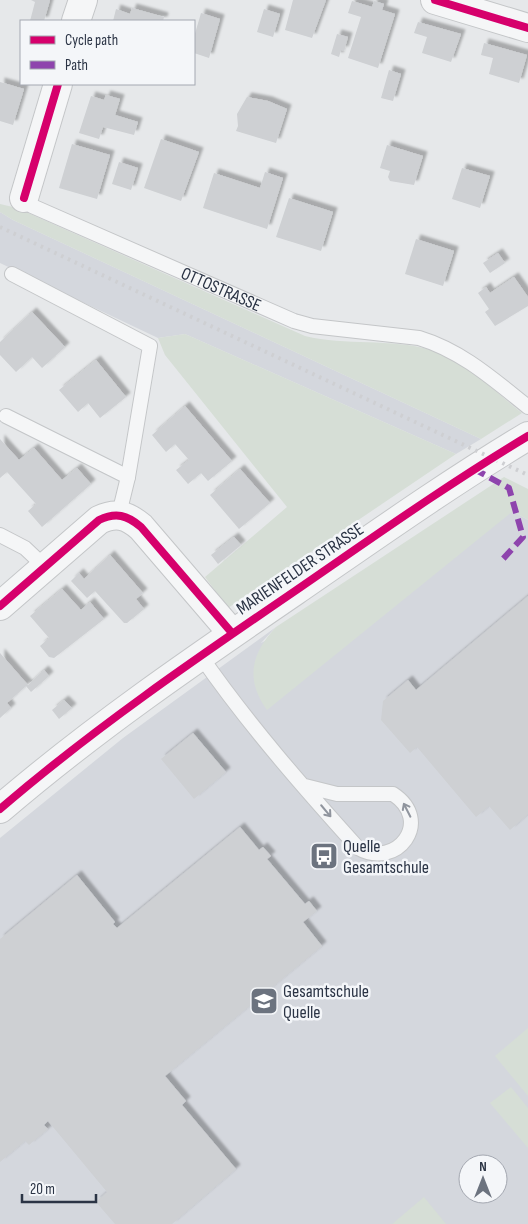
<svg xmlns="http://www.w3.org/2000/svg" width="528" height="1224" viewBox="0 0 528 1224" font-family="'Sofia Sans Condensed',sans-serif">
<defs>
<filter id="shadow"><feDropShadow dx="4.5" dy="-4.5" stdDeviation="1" flood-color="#0004"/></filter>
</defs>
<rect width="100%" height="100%" fill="#e6e8ea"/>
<g fill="#d4d7dd" fill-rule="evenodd">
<polygon points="0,212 13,220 481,439 456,454 185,334 158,338 0,263"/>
<path d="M513,511L528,520V1224H0V838L123,738L276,627L261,643ZM468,1164H498V1194H468Z"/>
</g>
<g fill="#d6ded6">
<path d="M0,204L17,208L305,336C346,346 390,338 431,350C465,360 494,391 522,413L481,439L13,220L0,212Z"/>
<polygon points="185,334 456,454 228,608 205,577 287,507 165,355 158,338"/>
<path d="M504,477L528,489V520L513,511L267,710C245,679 251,654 276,627Z"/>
<polygon points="528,1028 528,1096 495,1056"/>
<polygon points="511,1087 528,1108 528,1148 490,1103"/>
<polygon points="424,1197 446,1224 392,1224"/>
</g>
<g fill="#ced0d3" filter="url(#shadow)">
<polygon points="31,0 50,0 44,21 30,21 35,2"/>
<polygon points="293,0 326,0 312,38 285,30"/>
<polygon points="352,1 372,7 374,1 384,4 382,10 395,14 378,68 348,58 361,17 348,13"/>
<polygon points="132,8 164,17 163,21 113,21 116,9 130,14"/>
<polygon points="264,9 280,14 273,37 257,32"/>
<polygon points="201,13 220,19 209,58 194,53 194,37"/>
<polygon points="418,22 461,34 451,62 422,53 427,37 414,33"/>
<polygon points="337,34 348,37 344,51 341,50 339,57 331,54"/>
<polygon points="484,43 527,55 519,83 489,74 493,58 481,55"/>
<polygon points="389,70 401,74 393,101 381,98"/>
<polygon points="0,82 24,89 13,125 0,121"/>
<polygon points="106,95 120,99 115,115 138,122 134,135 103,127 99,139 79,133 91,96 104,100"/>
<polygon points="247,97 268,101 287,109 276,143 236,131 238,126 237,114"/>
<polygon points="161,139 199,152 181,201 144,188"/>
<polygon points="72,144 110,155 97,199 59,188"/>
<polygon points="387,145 423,156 414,185 390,181 388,177 390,171 380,168"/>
<polygon points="119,162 138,168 131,190 112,184"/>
<polygon points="462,168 490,176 480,208 452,199"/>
<polygon points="265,172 283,178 267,229 203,208 214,173 260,188"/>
<polygon points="289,198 333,212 321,251 276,237"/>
<polygon points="416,239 454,251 443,286 405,274"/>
<polygon points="498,253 505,263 490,273 483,263"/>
<polygon points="514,277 528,297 528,306 495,326 485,312 489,309 478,293 486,287 490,293"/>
<polygon points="32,312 65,347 42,368 32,357 16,372 0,355 0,342"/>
<polygon points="96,360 126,397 100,418 88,403 78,412 59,390"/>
<polygon points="185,406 232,461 208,481 201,473 188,484 176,470 189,460 175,444 166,452 152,435"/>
<polygon points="0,439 19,460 34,448 62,480 77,468 91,484 42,527 28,511 36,504 7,472 0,478"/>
<polygon points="240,469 270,503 239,529 210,495"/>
<polygon points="234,537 241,545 218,564 211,555"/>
<polygon points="110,555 143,593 136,599 144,609 127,623 124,623 95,591 87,598 71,581 79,573 84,579"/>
<polygon points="62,589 81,610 90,602 104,619 54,658 49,657 40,646 49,638 30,616"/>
<polygon points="528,596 528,814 510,830 489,806 476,817 417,747 410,753 381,720 383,701 408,680 416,690"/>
<polygon points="0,653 28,685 44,670 49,676 31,692 26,686 7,703 11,708 0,718"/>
<polygon points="64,700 72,708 59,719 52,710"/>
<polygon points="193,733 226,772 194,799 161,759"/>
<polygon points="240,827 259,850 263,847 271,856 267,859 305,904 309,901 317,911 303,922 322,946 165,1076 186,1101 182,1105 236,1169 172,1224 115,1224 96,1202 107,1192 48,1121 44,1125 48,1129 29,1145 25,1141 0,1162 0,939 77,875 115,922 113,924 117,928"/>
</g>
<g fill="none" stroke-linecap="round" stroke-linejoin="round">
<defs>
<g id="service">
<path id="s1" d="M24,198L32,206L294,321L312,326L419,338C462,351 494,380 528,407"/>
<polyline points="12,274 150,346 128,477 119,514"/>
<polyline points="6,416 128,477"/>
<polyline points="0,535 25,548 45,567"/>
<path d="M200,655C247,723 303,787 358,848C397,870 434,821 393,794H337L305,786"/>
</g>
<g id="minor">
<polyline points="435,0 528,28"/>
<polyline points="76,21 83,0"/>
<polyline points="24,198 58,84"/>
<path d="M0,606L99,520C116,512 127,515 141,527L232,633"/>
<path d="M0,809C93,729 194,660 295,591C372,538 448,484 528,436"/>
</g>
</defs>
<use href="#service" stroke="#c4c6c8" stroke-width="16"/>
<use href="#minor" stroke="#c4c6c8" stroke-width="30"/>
<use href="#service" stroke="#f5f6f7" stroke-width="14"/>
<use href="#minor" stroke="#f5f6f7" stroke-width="28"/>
<polyline stroke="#cecfd2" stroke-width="4" stroke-dasharray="2.5 5" stroke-linecap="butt" points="0,227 528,475"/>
<polyline stroke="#8e44ad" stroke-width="6" stroke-dasharray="12 6" stroke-linecap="butt" points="474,469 509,488 523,537 503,559"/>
<defs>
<g id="cycleway">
<polyline points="435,0 528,28"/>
<polyline points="24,198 58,84"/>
<path d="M0,606L99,520C116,512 127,515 141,527L232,633"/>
<path d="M0,809C93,729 194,660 295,591C372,538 448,484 528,436"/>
</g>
</defs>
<use href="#cycleway" stroke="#f4f6f9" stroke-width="11"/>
<use href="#cycleway" stroke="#d6006c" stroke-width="8"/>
</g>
<defs><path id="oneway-shaft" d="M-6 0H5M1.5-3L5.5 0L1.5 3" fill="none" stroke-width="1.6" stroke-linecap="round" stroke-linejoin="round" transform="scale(1.25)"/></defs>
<g stroke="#90959e">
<use href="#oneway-shaft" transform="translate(407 810) rotate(-117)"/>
<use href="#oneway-shaft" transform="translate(326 811) rotate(50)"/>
</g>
<defs>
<symbol id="bus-square" viewBox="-11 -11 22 22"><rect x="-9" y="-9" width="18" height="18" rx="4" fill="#6c737f" stroke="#f4f6f9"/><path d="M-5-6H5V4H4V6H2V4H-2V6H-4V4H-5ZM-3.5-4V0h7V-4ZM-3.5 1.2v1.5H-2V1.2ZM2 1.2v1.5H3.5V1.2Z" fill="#fff"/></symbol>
<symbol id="school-square" viewBox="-11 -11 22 22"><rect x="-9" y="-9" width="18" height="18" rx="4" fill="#6c737f" stroke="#f4f6f9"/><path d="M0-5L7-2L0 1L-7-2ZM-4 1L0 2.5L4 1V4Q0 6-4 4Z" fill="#fff"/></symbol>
</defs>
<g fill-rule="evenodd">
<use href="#bus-square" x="308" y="840" width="32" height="32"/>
<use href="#school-square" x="248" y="985" width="32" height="32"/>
</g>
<g text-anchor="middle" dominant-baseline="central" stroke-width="5" stroke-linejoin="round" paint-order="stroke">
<g font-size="18" fill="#2b3445" stroke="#f4f6f9">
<text stroke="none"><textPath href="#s1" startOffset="218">OTTOSTRASSE</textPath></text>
<text transform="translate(300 569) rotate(-34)">MARIENFELDER STRASSE</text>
</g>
<g font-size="18" fill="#2b3445" stroke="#f4f6f9" text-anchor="start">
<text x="343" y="846">Quelle<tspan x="343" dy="21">Gesamtschule</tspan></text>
<text x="283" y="991">Gesamtschule<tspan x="283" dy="21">Quelle</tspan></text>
</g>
</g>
<rect x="20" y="20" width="175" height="65" fill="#f4f6f9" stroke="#a4a8b1"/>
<rect x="30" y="36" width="25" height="8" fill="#d6006c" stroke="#a4a8b1"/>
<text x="65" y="45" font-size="15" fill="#2b3445">Cycle path</text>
<rect x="30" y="61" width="25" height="8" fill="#8e44ad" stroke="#a4a8b1"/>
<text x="65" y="70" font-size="15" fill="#2b3445">Path</text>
<g transform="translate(483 1179)"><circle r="24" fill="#f4f6f9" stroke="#a4a8b1"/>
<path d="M0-4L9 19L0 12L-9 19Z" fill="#6c737f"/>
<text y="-8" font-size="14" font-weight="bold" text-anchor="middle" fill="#2b3445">N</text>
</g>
<path d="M22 1194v8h74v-8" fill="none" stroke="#2b3445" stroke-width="2.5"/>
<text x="30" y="1194" font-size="15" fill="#2b3445" stroke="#f4f6f9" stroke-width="4" paint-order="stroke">20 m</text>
</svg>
